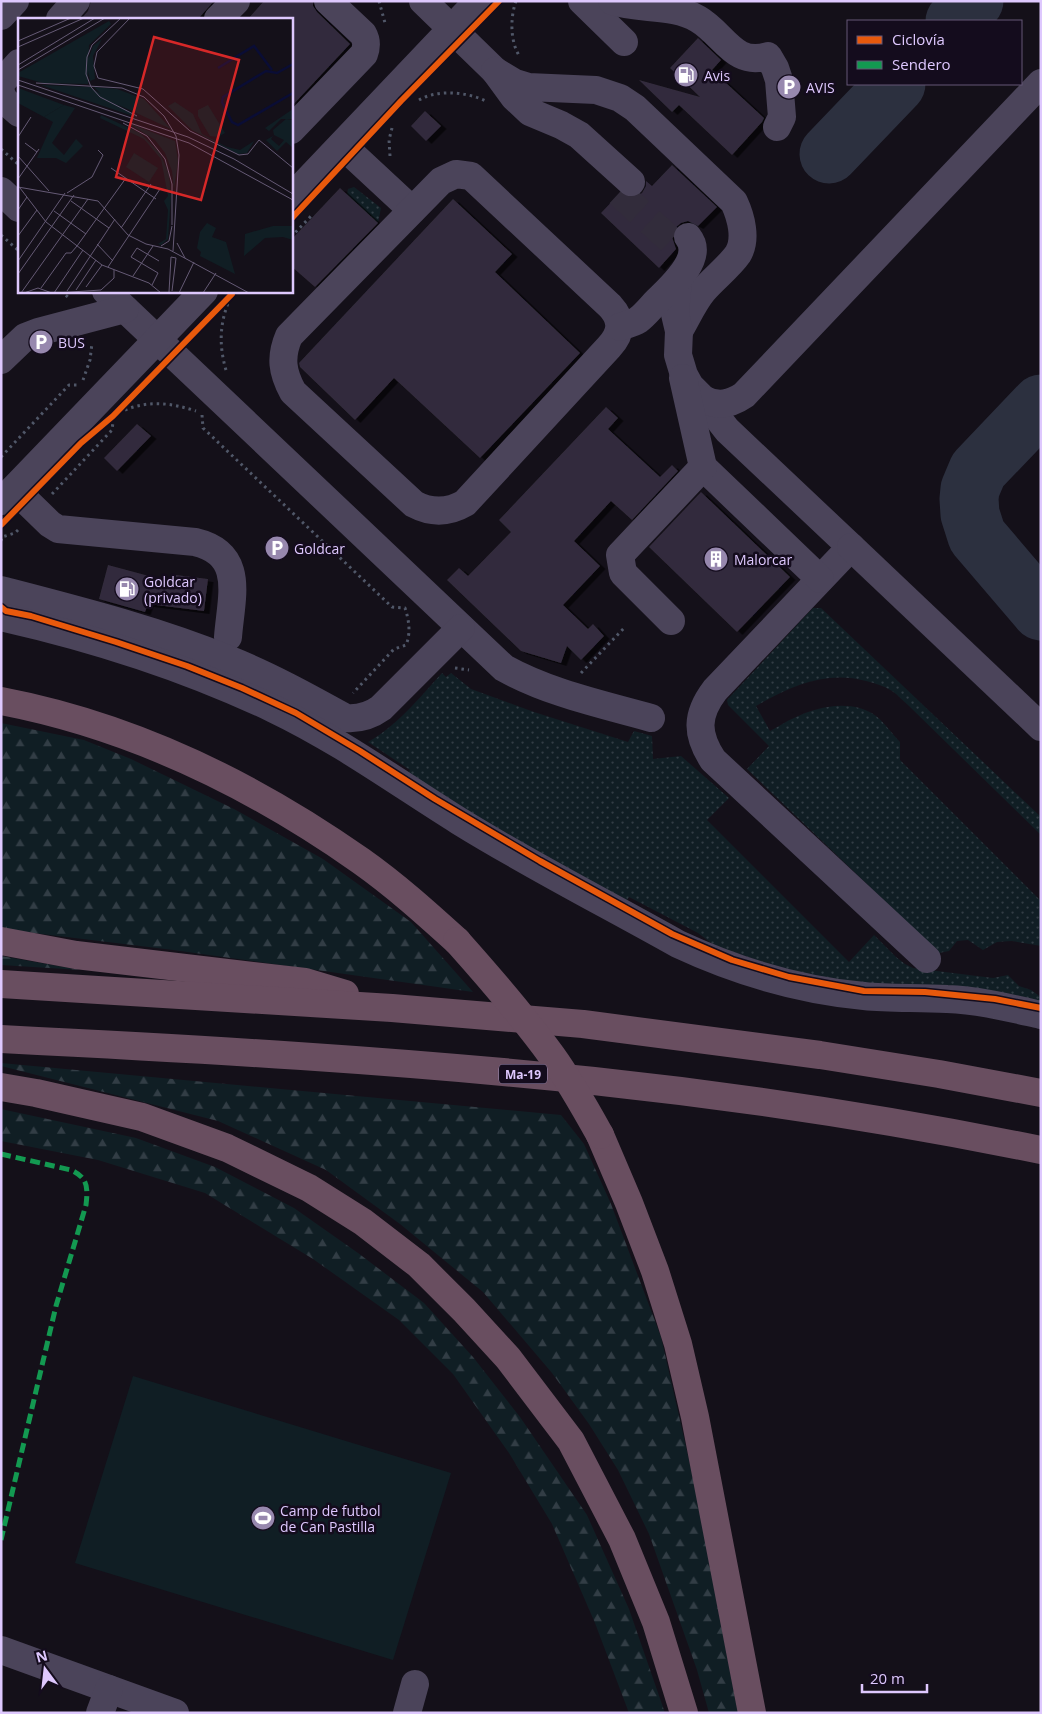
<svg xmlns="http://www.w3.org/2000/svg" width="1042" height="1714" viewBox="0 0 1042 1714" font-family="'Open Sans',sans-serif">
<defs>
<pattern id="grass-dots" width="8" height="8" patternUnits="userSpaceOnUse" patternTransform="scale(1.25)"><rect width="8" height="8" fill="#101e24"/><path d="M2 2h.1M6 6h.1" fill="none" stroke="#323d45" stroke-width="1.8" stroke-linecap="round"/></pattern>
<pattern id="forest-firs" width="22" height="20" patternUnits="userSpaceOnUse" patternTransform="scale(1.25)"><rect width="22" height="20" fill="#101e24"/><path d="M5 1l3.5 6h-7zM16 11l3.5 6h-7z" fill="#323d45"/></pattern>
<filter id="shadow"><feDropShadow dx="5.5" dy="3" stdDeviation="0" flood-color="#0009"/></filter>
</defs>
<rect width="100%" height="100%" fill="#141019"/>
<g fill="url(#grass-dots)">
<polygon points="354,187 381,208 378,223 347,195 348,189"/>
<path d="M813,608H821L1041,817V835L909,706C903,701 898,695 892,691C884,686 875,683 866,681C826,670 791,686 756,706L770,731C778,727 786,721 794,718C819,706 852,699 876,716C885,723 892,734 900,742V760L1041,901V946L1012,941L997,942L983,950L968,940L957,941L949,951L939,953L747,769L769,746L728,705L727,700Z"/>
<path d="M442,673L446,677L451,673L471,689L534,712L628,742L634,731L652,736L653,759L681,756L729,798L707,820L849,962L874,935L896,957L905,964L913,968L993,978L1008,975L1019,986L1031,990L1041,997V1004L852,984L783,969L715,946L698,933L629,897L625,903L406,775L410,770L368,742C398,725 419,698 442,673Z"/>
</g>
<g fill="url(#forest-firs)">
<polygon points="1,723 84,740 131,759 234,809 323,859 411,922 473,992 173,950 1,929"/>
<polygon points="1,956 81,970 1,965"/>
<polygon points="1,1063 561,1115 584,1144 611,1204 661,1337 694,1482 738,1713 709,1713 697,1670 649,1534 618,1470 589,1424 552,1373 483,1292 400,1224 326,1170 218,1121 1,1066"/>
<polygon points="1,1109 136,1138 215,1167 294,1208 358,1253 424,1303 473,1357 520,1417 587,1515 629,1609 665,1713 629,1713 595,1623 552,1524 509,1453 453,1374 399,1320 313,1259 205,1193 98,1160 1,1141"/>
</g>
<polygon fill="#101e24" points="133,1376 451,1473 393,1660 75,1563"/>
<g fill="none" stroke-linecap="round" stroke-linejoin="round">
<g stroke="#2c303f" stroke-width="59">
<polyline points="955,21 974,1"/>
<polyline points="829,154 896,84"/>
<polyline points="1041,404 978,470 970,489 969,499 970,514 977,536 1041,611"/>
</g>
</g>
<g fill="#332c3c" filter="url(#shadow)">
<polygon points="91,1 214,1 198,19 81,19 88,11"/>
<polygon points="264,1 313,1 313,6 317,12 350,44 291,107 291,19 248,19"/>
<polygon points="698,38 721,60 712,70 764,118 762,122 732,155 679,105 672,112 639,80 700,97 670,68"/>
<polygon points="425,111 441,126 426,141 411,126"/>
<polygon points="672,165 717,207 698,226 688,221 681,223 675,228 672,237 676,249 659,268 601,213 620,193 628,197 635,197 642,193 646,186 646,181 652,186"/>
<polygon points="340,188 378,223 315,287 291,266 291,240"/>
<polygon points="453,199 512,254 495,272 580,353 480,458 394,378 355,420 300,367 299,363"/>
<polygon points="606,407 618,418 608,429 660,477 672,465 678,471 632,520 611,501 574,541 600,566 563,605 588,629 593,624 604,636 581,660 567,646 561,663 521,651 447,580 459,568 468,576 511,532 499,520"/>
<polygon points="137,424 151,436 117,471 104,458"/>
<polygon points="701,492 790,577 737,632 649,547"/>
<polygon points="108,565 175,583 176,575 208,579 204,611 148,604 145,612 99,599"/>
</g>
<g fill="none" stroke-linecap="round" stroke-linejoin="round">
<polyline stroke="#322c3b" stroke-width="28" stroke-dasharray="28 14" stroke-linecap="butt" points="619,193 678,247"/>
<g stroke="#505768" stroke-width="3" stroke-dasharray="2.5 4" stroke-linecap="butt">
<polyline points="379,1 385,23"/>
<path d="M516,1C510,18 510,42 520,57"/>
<path d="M419,100C438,89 467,92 486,101"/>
<polyline points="1,149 19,165"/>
<polyline points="390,156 389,140 392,128"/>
<polyline points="1,235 19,251"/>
<polyline points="291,237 313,214"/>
<polyline points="61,291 70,299"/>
<path d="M226,370C218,343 220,319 232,294L244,291"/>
<polyline points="83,380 90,360 92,343"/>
<path d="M125,410C150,400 171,403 196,411"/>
<path d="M202,415L203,428L392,607L405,608C409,620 411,633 406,645L394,649L353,693"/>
<polyline points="1,457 69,385 80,385"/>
<polyline points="52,494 112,430 113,422"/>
<polyline points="1,541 2,537 15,533 20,528"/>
<polyline points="455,668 469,670"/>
<polyline points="581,673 625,627"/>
</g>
<g stroke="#4b445a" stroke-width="28">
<polyline points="423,1 495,71"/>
<polyline points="582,1 624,42"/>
<path d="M612,1C639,10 673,4 698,19C724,34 734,67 768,56L775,68L779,80L782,117L777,127"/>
<polyline points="1,16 15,1"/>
<polyline points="60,19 76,1"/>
<polyline points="218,19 236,1"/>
<polyline points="1,83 19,63"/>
<polyline points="1,93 4,100 19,113"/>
<path d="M291,130L364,54C367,46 367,41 363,34L328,1"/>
<polyline points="342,145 412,210"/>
<path d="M456,174L471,176L610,306C623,320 622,333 609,347L465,503C448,513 431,513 414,504L293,392C282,372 280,357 289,336L441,181Z"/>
<path d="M631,182L579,135L561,125L530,112L514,97L495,71L515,83L528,87L596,90L620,98L635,108L654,126L734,202C741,217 747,239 738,254C729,267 713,279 703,291C693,303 687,318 679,331"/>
<polyline points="1,191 19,208"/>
<polyline points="291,198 478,1"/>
<path d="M678,280L675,314L679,331L678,355L684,375L690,386L703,399L727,430L851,547L715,690C696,715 696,734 713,760L927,959"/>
<path d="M106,291L504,668C549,693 601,704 651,718"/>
<path d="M620,327C625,325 633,323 638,320C645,315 651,307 657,301C671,287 705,258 688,237"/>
<polyline points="1,360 25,337 38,332 125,309"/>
<path d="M703,399C718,407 731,404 744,395L1041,83"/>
<polyline points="703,467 820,579"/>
<path d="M14,489L50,524L58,529L195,542C246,554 231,597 228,637"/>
<polyline points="2,501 204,291"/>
<polyline points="851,547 1041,727"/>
<path d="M1,590C78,610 157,630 230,660C270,676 308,697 346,718C359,719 370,716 381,708L461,628"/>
<path d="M1,617C94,638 188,668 274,709C339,740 398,783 459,821C530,865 605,903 678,944C736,971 799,990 864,996C891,999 919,997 947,999C979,1000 1010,1008 1041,1015"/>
<polyline points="671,621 623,573 620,555 703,467 683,378"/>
<polyline points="1,1650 175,1713"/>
<polyline points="100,1713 109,1689"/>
<polyline points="407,1713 415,1684"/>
</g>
<g stroke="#694e60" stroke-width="28">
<path d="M1,701C132,726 253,785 361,861C395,885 426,913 457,941"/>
<polyline points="1,941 76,955 305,982 345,994"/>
<polyline points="1,984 392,1008 583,1024 820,1055 939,1074 1041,1093"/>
<path d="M1,1039C199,1049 397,1060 594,1081C744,1097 893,1120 1041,1150"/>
<polyline points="1,1087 36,1093 142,1117 227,1148 309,1188 363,1222 419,1265 464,1310 508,1358 571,1441 622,1539 656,1622 684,1713"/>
<polyline points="600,1135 629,1203 655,1271 678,1344 695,1417 752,1713"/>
</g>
<path stroke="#694e60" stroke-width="28" d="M457,941C490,978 523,1016 552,1056C570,1081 585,1108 600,1135"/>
<path stroke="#139951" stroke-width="5" stroke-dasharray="10 5" stroke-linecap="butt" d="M1,1154L71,1170C88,1178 88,1187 86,1205L56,1306L1,1540"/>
<defs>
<g id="cycleway">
<polyline points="291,219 401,101 499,1"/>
<polyline points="1,525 81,443 113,416 232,294 232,291"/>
<polyline points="1,607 6,611 31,616 116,642 187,666 242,688 296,713 360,751 435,799 540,861 672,934 732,960 789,977 864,991 925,992 995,999 1041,1008"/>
</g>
</defs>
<use href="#cycleway" stroke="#140c1d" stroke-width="9"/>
<use href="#cycleway" stroke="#e8590c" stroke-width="6"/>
</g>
<defs>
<symbol id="fuel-disc" viewBox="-11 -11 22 22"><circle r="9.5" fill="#9788ae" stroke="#140c1d"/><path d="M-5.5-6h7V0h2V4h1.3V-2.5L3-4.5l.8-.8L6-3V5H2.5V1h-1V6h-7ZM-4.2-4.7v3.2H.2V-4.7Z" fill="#fff"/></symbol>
<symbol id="parking-disc" viewBox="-11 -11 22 22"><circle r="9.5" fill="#9788ae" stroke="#140c1d"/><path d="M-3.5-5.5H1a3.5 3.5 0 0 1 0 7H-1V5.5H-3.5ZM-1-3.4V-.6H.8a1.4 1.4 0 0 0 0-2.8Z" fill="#fff"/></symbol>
<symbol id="building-disc" viewBox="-11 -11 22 22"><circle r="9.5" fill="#9788ae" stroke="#140c1d"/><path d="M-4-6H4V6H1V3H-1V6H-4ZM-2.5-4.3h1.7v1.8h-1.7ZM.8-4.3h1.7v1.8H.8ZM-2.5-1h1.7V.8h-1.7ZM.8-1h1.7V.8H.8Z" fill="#fff"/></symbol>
<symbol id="stadium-disc" viewBox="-11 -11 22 22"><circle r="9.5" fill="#9788ae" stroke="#140c1d"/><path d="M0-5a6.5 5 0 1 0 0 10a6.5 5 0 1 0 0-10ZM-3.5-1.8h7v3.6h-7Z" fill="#fff"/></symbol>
</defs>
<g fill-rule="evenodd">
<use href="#fuel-disc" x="672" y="61" width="28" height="28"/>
<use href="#parking-disc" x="775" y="73" width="28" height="28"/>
<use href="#parking-disc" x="27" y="328" width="28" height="28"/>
<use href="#parking-disc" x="263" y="534" width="28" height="28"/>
<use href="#building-disc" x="702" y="545" width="28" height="28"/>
<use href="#fuel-disc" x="113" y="575" width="28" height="28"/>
<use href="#stadium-disc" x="249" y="1504" width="28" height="28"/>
</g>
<g text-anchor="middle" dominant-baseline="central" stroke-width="5" stroke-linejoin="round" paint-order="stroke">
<rect fill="#140c1d" stroke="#a190ba" stroke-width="1" x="499" y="1064.5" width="48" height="19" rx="4"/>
<g font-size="12" font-weight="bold" fill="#dec8fe">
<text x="523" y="1074">Ma-19</text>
</g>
<g font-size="14" fill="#dec8fe" stroke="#140c1d" text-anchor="start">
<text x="704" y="75">Avis</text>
<text x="806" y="87">AVIS</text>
<text x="58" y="342">BUS</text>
<text x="294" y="548">Goldcar</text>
<text x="734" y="559">Malorcar</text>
<text x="144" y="581">Goldcar<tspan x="144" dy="16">(privado)</tspan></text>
<text x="280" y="1510">Camp de futbol<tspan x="280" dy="16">de Can Pastilla</tspan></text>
</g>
</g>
<g transform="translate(18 18)">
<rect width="275" height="275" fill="#141019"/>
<path d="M0,70L46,87L26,99L0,85ZM157,84L175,96L184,116L209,129L222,132L236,123L229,135L220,136L174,112L150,88ZM190,87L207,115L200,119L192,118L180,98V92ZM275,91V101H263L251,113L247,110ZM268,101L275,102V130L268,124L259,133L248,122L255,118L253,121L261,128L266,122L256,117L255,112Z" fill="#101e24"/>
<path d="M91,3L93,6L71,27L70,66L25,65L0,58V55ZM84,21L75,38L77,61L72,63L69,45L75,28ZM23,67L72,69L121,100ZM76,69L99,71L126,81L153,111L88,81ZM46,87L57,90L34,125L46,137L58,121L65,128L48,145L38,140H19L35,104L26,99ZM83,97L122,115L142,135L151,156L153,178L150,221L143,227L140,226L148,221L150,192L146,183L150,178L143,141L126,121L82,100ZM110,105L157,123L160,143L156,171L154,153L147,135L137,122ZM189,205L198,210L194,219L208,224L217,256L182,238L183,234L179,230L182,214Z" fill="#101e24"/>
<path d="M255,208H275V222L265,219L247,220L226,238L227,216Z" fill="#101e24"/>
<path d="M116,135L140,150L131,164L108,149Z" fill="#101e24"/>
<path fill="none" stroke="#0a0d35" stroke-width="2.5" d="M275,46L259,55L248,53L205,79L204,84L214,104L220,107L275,75M200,50L236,28L254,52"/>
<path fill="none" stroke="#655a75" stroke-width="1" d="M103,0L74,27L69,39L68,56L73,69L82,79L119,98M112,0L79,34L76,48L80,60L125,71L172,113L221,137L230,136L241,122L275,150M0,23L53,0M0,29L66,0M0,47L77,0M0,52L87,0M0,62L170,119L216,141L275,176M18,65L104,70L126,79L146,98L158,118L161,137L155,233M0,67L171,125L275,182M105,105L129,118L147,141L154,166V207M0,119L13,99M7,125L19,134M0,138L31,173M93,150L138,181M0,161L21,131M0,169L80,183L110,217L128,226L150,231L231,275M2,170L28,204L84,247L131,265L143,275M49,175L74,159L85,137L80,132M53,183L91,210M0,192L9,179M36,193L68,216M103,210L133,166M0,218L19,192M159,225L167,240M79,226L95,243M59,228L108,160M143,228L151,223L154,208M0,243L47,175M90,249L142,171M0,256L56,177M115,258L135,228M134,267L140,255L113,239L119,230L141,243M68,269L84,247M23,270L48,235H53L59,228M58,272L78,242M49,273L97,201M151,274L153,239L158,240L154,273M3,275L70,181M6,275L20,270L34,275M36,275L65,232M38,275L83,272L96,260V252M161,275L176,244M185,275L198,255"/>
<path fill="#d62828" fill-opacity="0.15" stroke="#d62828" stroke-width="2.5" d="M136,19L221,42L183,182L98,159Z"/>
<rect width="275" height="275" fill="none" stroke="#dec8fe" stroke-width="2.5"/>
</g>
<rect width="1042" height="1714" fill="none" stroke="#dec8fe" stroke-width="5"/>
<rect x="847" y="20" width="175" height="65" fill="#140c1d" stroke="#655777"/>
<rect x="857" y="36" width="25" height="8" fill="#e8590c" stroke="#655777"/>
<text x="892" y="45" font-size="15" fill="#dec8fe">Ciclovía</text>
<rect x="857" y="61" width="25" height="8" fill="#139951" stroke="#655777"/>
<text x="892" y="70" font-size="15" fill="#dec8fe">Sendero</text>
<g transform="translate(45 1669) rotate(345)" stroke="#140c1d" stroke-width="4" paint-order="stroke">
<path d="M0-4L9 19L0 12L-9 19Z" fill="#dec8fe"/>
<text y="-8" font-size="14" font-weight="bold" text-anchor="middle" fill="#dec8fe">N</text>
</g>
<path d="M862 1684v8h65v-8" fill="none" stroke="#dec8fe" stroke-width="2.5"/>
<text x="870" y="1684" font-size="15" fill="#dec8fe" stroke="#140c1d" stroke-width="4" paint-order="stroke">20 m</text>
</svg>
